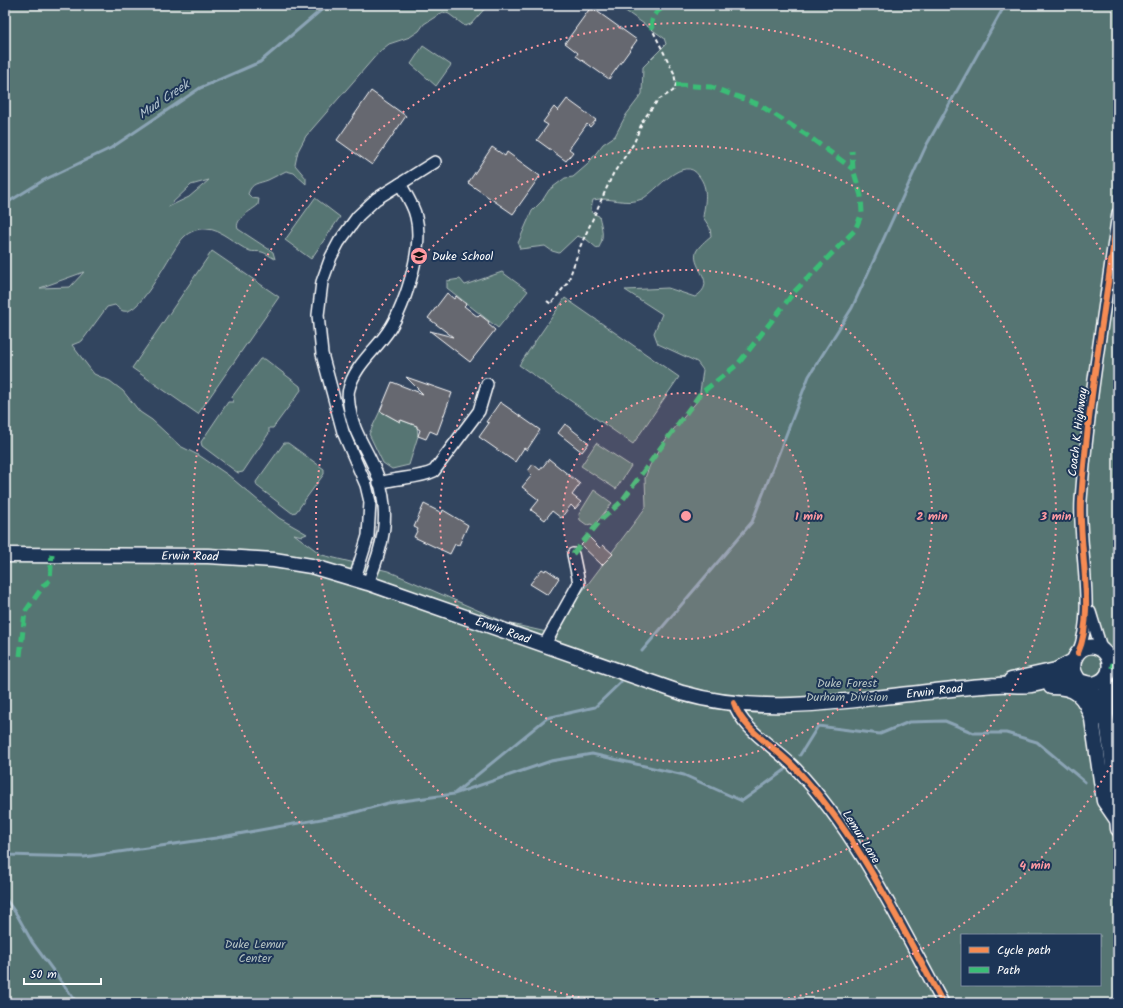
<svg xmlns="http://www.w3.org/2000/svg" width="1123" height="1008" viewBox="0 0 1123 1008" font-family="Kalam,sans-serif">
<rect width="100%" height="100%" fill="#1d3557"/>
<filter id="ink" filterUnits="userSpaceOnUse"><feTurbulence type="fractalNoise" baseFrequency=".025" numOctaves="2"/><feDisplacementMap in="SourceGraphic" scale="8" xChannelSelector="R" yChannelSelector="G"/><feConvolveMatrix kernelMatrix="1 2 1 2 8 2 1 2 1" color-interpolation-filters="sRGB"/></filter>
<g filter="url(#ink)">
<polygon fill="#33445e" points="250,5 617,5 884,188 551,633 507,623 388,571 322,555 5,321 5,191"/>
<g fill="#567573" stroke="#aabab9" fill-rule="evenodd">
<path d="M5,5H488L471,24L465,26L449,14L443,12L424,24L419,31L410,37L389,44L379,52L306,136L298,151L295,165L306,178V184L294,173L286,171C280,174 274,177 268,180C258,184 252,182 248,194L252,198L259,199L258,205C251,211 234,219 238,229L273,252L275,259C271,257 266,253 262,252C258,251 253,252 250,251C235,245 222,229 206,229C198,228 189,232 184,237C171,249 141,317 123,311C120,310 117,307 115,305L107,307L82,341L72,345L94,374L110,381L123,391L140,412L152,420L180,446L200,456L228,475L279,518L307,534L302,536L294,534L322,555L388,571L507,623L551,633L646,507L645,478L650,465L668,436L699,399L703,370L697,362L658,344L654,333L662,314L625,290L668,288L695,297C719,282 691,269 696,252C698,247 706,240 711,236L710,228L703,217C705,202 709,189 699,176C684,153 656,192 642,199C626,206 609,196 593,200L591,208L592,213L599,216C602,228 605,238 598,249L586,239L577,236L559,253L552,251L545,246L520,249L518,243L532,211L542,201L549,190L565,178L573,177L587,165L603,144L615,136L626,115L642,94L643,67L666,44L664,38L617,5H1118V1003H5ZM209,180L189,197L168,207L191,185ZM84,272L70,287L40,288ZM962,935H1100V985H962Z"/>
<polygon points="423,46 451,65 436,86 411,64"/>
<polygon points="315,198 340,217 311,259 285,240"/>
<polygon points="212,251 279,297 198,414 132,368"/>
<polygon points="502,272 528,291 498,328 447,288 447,281 460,279 465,285"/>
<polygon points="565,298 679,377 633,444 519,365"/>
<polygon points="260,359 265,359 300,386 301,390 273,428 269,428 269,433 243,472 238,473 202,446 201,442 228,402 233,402 232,397"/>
<polygon points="380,411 400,422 401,420 417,426 418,436 409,465 392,469 383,463 369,434"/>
<polygon points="284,443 288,443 324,469 324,474 296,512 292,513 257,486 256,482"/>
<polygon points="596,443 631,466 616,489 581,466"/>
<polygon points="594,490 612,503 594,526 591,524 587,525 580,520 579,514"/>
</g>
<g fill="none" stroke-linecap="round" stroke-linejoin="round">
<g stroke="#8ba4b5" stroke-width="3">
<polyline points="5,204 44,180 111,148 200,88 260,62 327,5"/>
<polyline points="642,651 752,522 809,376 852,308 926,146 1005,5"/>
<polyline points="800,755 818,726 880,734 909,722 945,721 974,733 1006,733 1037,742 1085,782"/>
<polyline points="455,793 547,718 595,707 621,682"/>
<polyline points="5,855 84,857 216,838 349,814 388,803 454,794 551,761 592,754 684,775 742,801 785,770"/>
<polyline points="5,898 17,915 32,942 77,1003"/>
</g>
</g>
<g fill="#666770" stroke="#fff">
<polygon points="591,7 637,40 609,79 576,56 578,53 565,43"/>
<polygon points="371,91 406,116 372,165 337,140"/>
<polygon points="567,99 596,120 590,127 587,124 569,149 573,152 566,161 537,140 548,125 543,122 554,107 558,111"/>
<polygon points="492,147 505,156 507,152 540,176 513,214 468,183"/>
<polygon points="447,293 454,299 456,296 466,304 464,306 478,317 480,315 489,322 488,324 495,330 470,362 430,331 453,337 428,318"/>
<polygon points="406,377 452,393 437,434 430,431 426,439 418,436 420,430 417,428 417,426 401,420 400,422 380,411 392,382 423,394"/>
<polygon points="500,402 540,430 527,450 524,448 515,462 479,437 489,423 486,422"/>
<polygon points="565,424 589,443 582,452 558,433"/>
<polygon points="549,459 580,484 572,495 581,502 575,509 571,505 561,518 552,511 545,520 531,510 539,500 522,487 532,475 528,471 533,464 540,470"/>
<polygon points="424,504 442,513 443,510 468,525 459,545 455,544 450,554 414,537 418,529 414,527"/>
<polygon points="589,537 600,548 603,545 613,554 602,565 581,545"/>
<polygon points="542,569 545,571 546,569 559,578 548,595 530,584"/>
</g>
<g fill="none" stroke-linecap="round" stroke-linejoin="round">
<defs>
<g id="minor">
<path d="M379,483C397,477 418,479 434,471L479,411L487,384"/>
<polyline points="355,578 368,536 370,502 366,485 343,432 322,354 318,315 322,282 331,257 339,242 358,216 376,199 435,162"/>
<path d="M368,583C383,546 391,516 378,477C369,451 352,433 349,404C349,400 347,394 349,389C354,368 371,354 384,337C404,312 424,248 416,217C414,206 406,194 400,184"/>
<polyline points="1090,612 1102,651"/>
<polyline points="545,644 579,583 573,554"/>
<path d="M1078,653C1096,612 1078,546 1081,500C1088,404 1105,308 1118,213"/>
<path d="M734,703C742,730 777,748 796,769C859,836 899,923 943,1003"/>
</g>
<g id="major">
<path id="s1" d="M5,555L208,556L274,560L311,566L368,583L682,693C760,716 841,701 919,693C945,690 972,686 998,685C1009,684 1020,687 1031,685C1039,684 1046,681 1054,680C1060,679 1066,678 1072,679C1082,680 1089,687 1099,682C1112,677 1113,659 1102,650C1082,637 1063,663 1080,681"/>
<polyline points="1106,677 1106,715 1112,758 1118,829"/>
<polyline points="1011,680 1056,670 1073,661"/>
<polyline points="1085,683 1094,695 1100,718"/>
<path d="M1051,687C1076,687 1084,695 1092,719L1104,801L1117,820"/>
</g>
</defs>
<use href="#minor" stroke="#fff" stroke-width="14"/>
<use href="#major" stroke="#fff" stroke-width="17"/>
<polyline stroke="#fff" stroke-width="2" stroke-dasharray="4 3" stroke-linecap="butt" points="547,301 551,304 568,282 580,247 613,174 634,143 643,120 658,100 673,91 676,85 674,73 652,29"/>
<use href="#minor" stroke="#1d3557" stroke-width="11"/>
<use href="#major" stroke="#1d3557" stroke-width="14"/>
<g stroke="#3abd76" stroke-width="5" stroke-dasharray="10 5" stroke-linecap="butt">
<path d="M652,29C649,17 658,9 668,5"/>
<polyline points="676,85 711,87 758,104 808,136 853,169"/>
<polyline points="573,554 601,520 621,502 700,394 738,364 795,291 855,230 862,213 861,196 853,169 852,151"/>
<polyline points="20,656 25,612 44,585 50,580 52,554"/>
<polyline points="1110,665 1118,667"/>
</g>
<defs>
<g id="cycleway">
<path d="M1078,653C1096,612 1078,546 1081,500C1088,404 1105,308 1118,213"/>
<path d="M734,703C742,730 777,748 796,769C859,836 899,923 943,1003"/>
</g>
</defs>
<use href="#cycleway" stroke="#1d3557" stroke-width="8"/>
<use href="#cycleway" stroke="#f68b52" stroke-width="6"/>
</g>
</g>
<circle cx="686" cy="516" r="123" fill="#ff9aa2" fill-opacity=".12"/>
<g fill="none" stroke="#ff9aa2" stroke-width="2" stroke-dasharray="2 4">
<circle cx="686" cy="516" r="123"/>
<circle cx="686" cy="516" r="246"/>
<circle cx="686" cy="516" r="370"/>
<path d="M1117 755A493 493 0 0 1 763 1003M609 1003A493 493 0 1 1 1117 277"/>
</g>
<defs>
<symbol id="school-disc" viewBox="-11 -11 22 22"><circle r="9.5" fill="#ff9aa2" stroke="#1d3557"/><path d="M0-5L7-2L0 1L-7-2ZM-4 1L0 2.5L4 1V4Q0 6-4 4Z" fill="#111"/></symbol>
</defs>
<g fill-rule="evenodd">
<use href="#school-disc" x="409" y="246" width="20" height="20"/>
</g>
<g text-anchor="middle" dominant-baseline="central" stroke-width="4" stroke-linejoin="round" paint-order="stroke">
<g font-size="12" fill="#fff" stroke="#1d3557" text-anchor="start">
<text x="432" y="256">Duke School</text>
</g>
<g font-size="12" fill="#fff" stroke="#1d3557">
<text transform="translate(1078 432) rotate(-83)">Coach K Highway</text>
<text stroke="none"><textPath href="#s1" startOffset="185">Erwin Road</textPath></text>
<text stroke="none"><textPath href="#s1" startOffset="509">Erwin Road</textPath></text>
<text stroke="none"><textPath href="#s1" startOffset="953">Erwin Road</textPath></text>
<text transform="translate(861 837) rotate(58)">Lemur Lane</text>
</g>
<g font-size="12" fill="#b3c1c0" stroke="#1d3557">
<text x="847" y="683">Duke Forest<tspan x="847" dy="14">Durham Division</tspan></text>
<text x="255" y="944">Duke Lemur<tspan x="255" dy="14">Center</tspan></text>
</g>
<g font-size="13" font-style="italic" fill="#b2c3ce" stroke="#1d3557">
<text transform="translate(164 100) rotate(-34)">Mud Creek</text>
</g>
</g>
<circle cx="686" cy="516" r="6" fill="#ff9aa2" stroke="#1d3557" stroke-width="2"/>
<g font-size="12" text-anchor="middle" font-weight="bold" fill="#ff9aa2" stroke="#1d3557" stroke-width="4" stroke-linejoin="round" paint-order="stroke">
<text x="809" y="520">1 min</text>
<text x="932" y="520">2 min</text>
<text x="1056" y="520">3 min</text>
<text x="1035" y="869">4 min</text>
</g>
<rect width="1123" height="1008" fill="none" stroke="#1d3557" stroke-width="20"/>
<rect x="10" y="10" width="1103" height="988" fill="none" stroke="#fff" stroke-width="1.5" filter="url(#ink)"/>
<rect x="961" y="934" width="140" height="52" fill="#1d3557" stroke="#77869a"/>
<rect x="969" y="947" width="20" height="6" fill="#f68b52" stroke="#77869a"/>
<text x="997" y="954" font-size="12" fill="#ffffff">Cycle path</text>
<rect x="969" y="967" width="20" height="6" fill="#3abd76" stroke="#77869a"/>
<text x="997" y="974" font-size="12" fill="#ffffff">Path</text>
<path d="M24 978v6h77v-6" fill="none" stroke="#ffffff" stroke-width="2"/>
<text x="30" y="978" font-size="12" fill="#ffffff" stroke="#1d3557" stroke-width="3" paint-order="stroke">50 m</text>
</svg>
